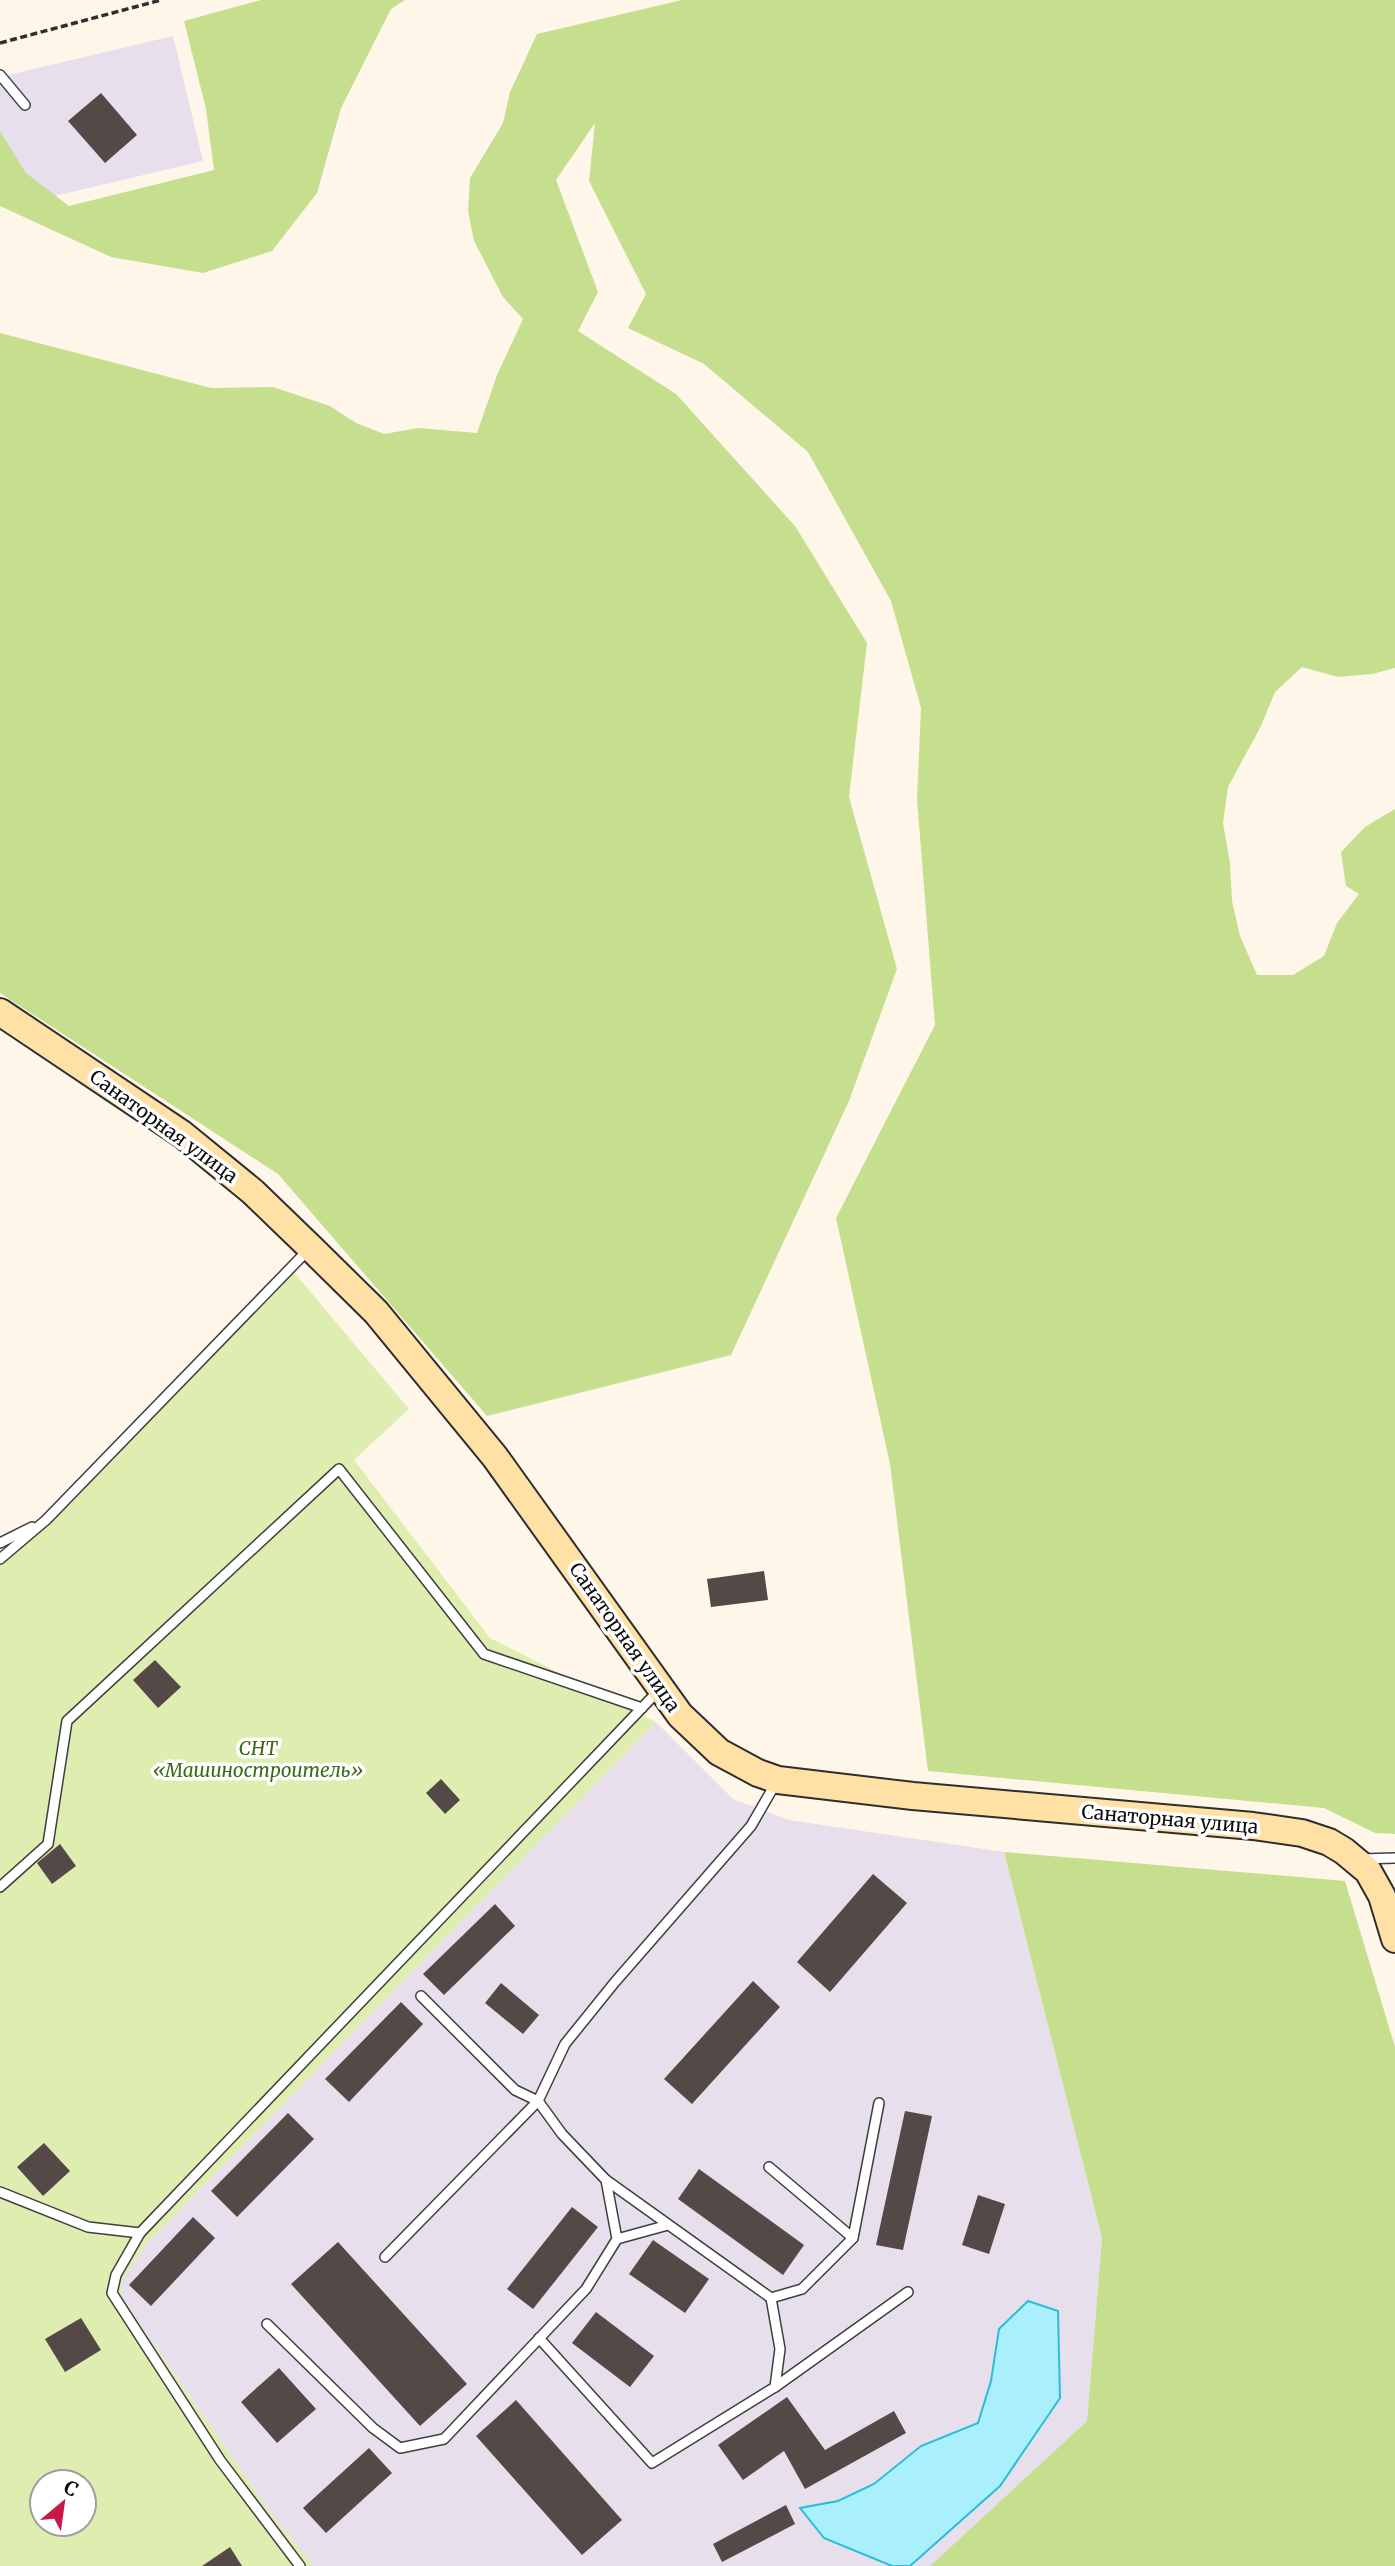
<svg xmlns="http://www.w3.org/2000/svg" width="1395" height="2566" viewBox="0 0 1395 2566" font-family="Merriweather,serif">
<rect width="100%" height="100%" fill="#fff6ea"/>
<g fill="#e7dfec">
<polygon points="173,36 203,161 8,207 0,176 0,77"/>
<polygon points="656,1722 733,1799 789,1820 1004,1852 1102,2238 1087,2421 930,2566 313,2566 269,2511 122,2298 121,2282 147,2243"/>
</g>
<path fill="#deedb0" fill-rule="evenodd" d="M292,1270L409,1409L354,1460L490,1638L656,1722L147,2243L121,2282L122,2298L269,2511L313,2566H0V1562L173,1398ZM42,2482H84V2524H42Z"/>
<g fill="#c6df8e">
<polygon points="261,0 405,0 391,9 341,108 317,193 272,251 203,273 111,257 0,206 0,131 26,173 69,206 214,170 206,109 184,21"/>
<polygon points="682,0 1395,0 1395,668 1372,674 1338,677 1302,667 1275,692 1261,726 1228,787 1223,823 1230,863 1232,901 1240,936 1257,975 1293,975 1324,956 1337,923 1359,894 1346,886 1341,852 1365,827 1395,809 1395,1834 1375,1833 1324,1808 928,1771 890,1464 836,1218 935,1025 917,799 921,708 891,601 808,452 704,364 628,328 646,294 589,181 595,123 556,180 598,292 578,331 676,394 795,526 867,643 849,797 897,969 849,1101 731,1355 487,1416 278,1174 0,993 0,333 211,388 273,387 330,406 356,423 384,434 418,428 477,433 497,375 523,319 503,297 474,241 468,211 470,178 503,123 510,92 537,34"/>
<polygon points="1004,1852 1345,1881 1395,2047 1395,2566 930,2566 1087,2421 1102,2238"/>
</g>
<polygon fill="#a9f0fc" stroke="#2abdd9" stroke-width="2" points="1028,2301 1058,2311 1060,2398 1000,2486 910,2566 892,2566 824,2538 800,2508 838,2501 874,2484 921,2446 978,2423 991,2381 999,2329"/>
<g fill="#554947">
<polygon points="101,93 137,135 105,163 68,121"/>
<polygon points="764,1571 768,1600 711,1607 707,1579"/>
<polygon points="155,1660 181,1687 158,1708 133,1680"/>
<polygon points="441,1779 460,1800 445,1814 426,1793"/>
<polygon points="60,1844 76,1866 52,1884 37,1863"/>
<polygon points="873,1874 907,1903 830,1992 797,1962"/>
<polygon points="495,1904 515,1926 444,1995 423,1974"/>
<polygon points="753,1981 780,2007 692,2104 664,2079"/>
<polygon points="501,1983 539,2015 523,2034 485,2003"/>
<polygon points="401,2002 423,2024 349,2102 325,2079"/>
<polygon points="905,2111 932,2116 903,2250 876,2245"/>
<polygon points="288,2113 314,2139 237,2217 211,2191"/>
<polygon points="44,2143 70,2171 43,2196 17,2167"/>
<polygon points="699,2169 804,2245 783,2275 678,2199"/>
<polygon points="978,2195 1005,2204 989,2254 962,2245"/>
<polygon points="572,2207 598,2227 533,2309 507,2289"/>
<polygon points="193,2217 215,2238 151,2306 129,2285"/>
<polygon points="653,2240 709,2279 685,2313 629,2274"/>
<polygon points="338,2242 467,2384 420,2426 291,2284"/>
<polygon points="596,2312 654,2356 630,2387 572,2343"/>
<polygon points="81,2318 101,2350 65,2372 45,2339"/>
<polygon points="279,2368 316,2409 277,2443 241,2402"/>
<polygon points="787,2397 825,2450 894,2411 906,2433 805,2489 784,2451 743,2480 718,2445"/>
<polygon points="516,2400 622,2520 582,2555 476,2436"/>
<polygon points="369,2448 392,2473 326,2533 303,2508"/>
<polygon points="786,2505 795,2524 722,2562 713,2544"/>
<polygon points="230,2547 242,2566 202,2566"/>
</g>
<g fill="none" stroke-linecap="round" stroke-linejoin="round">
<defs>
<g id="lane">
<polyline points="0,75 25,105"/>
<polyline points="0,1543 32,1527"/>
<polyline points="0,1559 46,1520 309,1249"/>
<polyline points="1361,1859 1395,1858"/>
<polyline points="0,1887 48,1844 67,1721 339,1469 484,1654 642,1708"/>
<polyline points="606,2180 771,2298 802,2289 853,2238 769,2167"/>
<polyline points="0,2192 88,2227 140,2233 659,1690"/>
<polyline points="140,2233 116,2275 112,2293 220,2460 300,2566"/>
<polyline points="853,2238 879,2103"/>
<polyline points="617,2239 668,2225"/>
<polyline points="385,2257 538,2101 565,2044 615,1982 751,1826 777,1781"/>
<polyline points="267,2324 373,2428 400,2448 444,2439 586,2289 617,2239 606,2180 562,2134 538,2101 515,2090 421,1996"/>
<polyline points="539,2338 652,2463 775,2387 780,2349 771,2298"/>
<polyline points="775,2387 908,2292"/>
</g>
<polyline id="secondary" points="0,1012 182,1134 253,1192 311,1248 376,1312 495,1457 680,1715 719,1752 758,1773 778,1780 913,1796 1253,1826 1302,1833 1329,1842 1344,1851 1368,1871 1382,1896 1395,1939"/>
</defs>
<use href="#lane" stroke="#3f3f3f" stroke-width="12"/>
<use href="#secondary" stroke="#2e2e2e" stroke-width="30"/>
<polyline stroke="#2e2e2e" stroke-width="3.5" stroke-dasharray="7 3.5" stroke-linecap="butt" points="0,43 161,0"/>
<use href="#lane" stroke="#fff" stroke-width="9"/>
<use href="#secondary" stroke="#ffe0a5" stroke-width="26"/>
</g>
<g text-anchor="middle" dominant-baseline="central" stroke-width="7" stroke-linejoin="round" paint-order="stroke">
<g font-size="19" fill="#0c0c0c" stroke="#fff">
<text transform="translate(164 1126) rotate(36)">Санаторная улица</text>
<text transform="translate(625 1637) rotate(55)">Санаторная улица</text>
<text transform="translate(1170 1819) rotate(5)">Санаторная улица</text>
</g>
<g font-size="19" font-style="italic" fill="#3b6917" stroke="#fff">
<text x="258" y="1748">СНТ<tspan x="258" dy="22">«Машиностроитель»</tspan></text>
</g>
</g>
<g transform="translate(63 2503) rotate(29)"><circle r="33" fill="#ffffff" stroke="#9e9e9e" stroke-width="2"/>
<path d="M0-5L12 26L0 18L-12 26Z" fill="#c8184a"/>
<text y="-10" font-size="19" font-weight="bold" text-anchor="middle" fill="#0c0c0c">С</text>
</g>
</svg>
